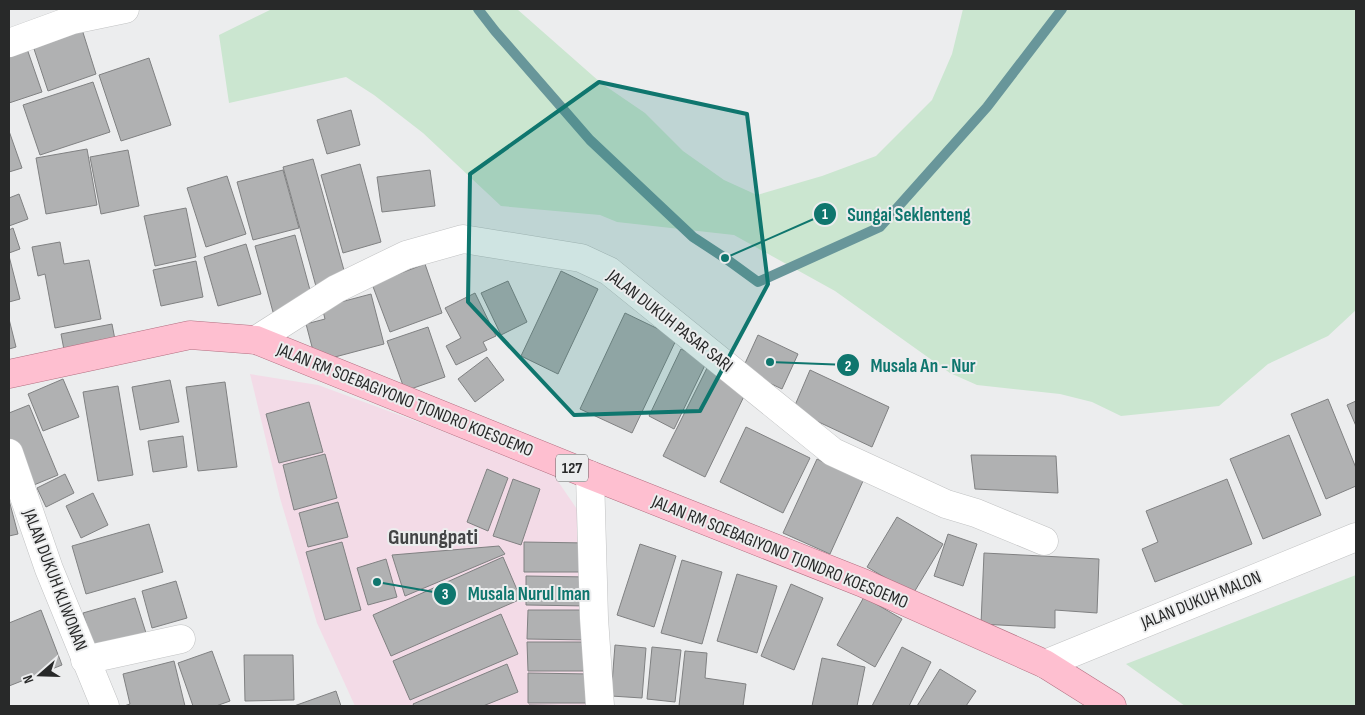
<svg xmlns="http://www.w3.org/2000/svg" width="1365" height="715" viewBox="0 0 1365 715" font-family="'Sofia Sans Condensed',sans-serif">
<rect width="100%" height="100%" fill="#ecedee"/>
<polygon fill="#f3dbe7" points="250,374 318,385 491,449 553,474 596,537 599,706 355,706 317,623 280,498"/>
<g fill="#cbe6d0">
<polygon points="272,9 517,9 601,83 645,113 683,151 724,180 757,195 822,176 876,156 932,100 952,54 963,9 1356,9 1356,310 1328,336 1268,364 1219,406 1121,416 1092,402 1060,394 977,385 950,373 835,291 734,235 617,222 600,215 501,206 423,133 374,95 346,77 229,103 219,35"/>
<polygon points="1356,575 1356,706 1185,706 1126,664"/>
</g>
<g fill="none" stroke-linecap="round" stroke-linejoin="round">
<polyline stroke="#68969a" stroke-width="10" points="478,9 495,31 590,140 693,237 725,258 758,282 880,227 987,107 1062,9"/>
</g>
<g fill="#b0b1b2" stroke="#808182">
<polygon points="80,23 96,74 48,91 31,40"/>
<polygon points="25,43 42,92 9,103 9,48"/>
<polygon points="149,58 171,125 121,141 99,75"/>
<polygon points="93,82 110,132 40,155 23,105"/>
<polygon points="351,110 360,145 327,154 317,120"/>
<polygon points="9,131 22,168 9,172"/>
<polygon points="87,149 97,205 46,214 36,158"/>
<polygon points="128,150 139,206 101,214 90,157"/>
<polygon points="313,159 347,281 317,290 283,167"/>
<polygon points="360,164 381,242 343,253 321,175"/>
<polygon points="283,170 299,228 253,240 237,182"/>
<polygon points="430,170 435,206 382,212 377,177"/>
<polygon points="227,176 246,234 206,247 187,188"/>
<polygon points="19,194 28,219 9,226 9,198"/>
<polygon points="186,208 196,257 155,266 144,216"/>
<polygon points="13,228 20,249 9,253 9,230"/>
<polygon points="295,235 313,301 273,312 255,246"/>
<polygon points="60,242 64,264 89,260 101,319 55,328 45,274 38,276 32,247"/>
<polygon points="246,244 261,294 218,306 204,257"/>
<polygon points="9,256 20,299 9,302"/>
<polygon points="196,261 203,297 161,306 153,270"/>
<polygon points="425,264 442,313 390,332 372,284"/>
<polygon points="561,271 598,289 558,374 521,356"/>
<polygon points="508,281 527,322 501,335 481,293"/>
<polygon points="475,293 496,336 483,342 487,350 456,365 446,346 461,338 445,308"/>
<polygon points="371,294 384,344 316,362 306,324 325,319 322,307"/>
<polygon points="625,313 677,338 632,433 580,409"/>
<polygon points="9,319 16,347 9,349"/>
<polygon points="112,324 116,345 65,355 61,334"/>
<polygon points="428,327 445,377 405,391 387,341"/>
<polygon points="758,335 798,354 782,389 742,370"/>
<polygon points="681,349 707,361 674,429 649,416"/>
<polygon points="487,357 504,380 475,402 458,379"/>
<polygon points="707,368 748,388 705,477 663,456"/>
<polygon points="810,370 889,407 872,447 793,410"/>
<polygon points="63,379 79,417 43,431 28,394"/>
<polygon points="170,380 179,422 140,430 132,387"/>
<polygon points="225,382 237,467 198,471 186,387"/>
<polygon points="118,386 133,475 98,481 83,392"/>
<polygon points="1328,399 1356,468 1356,486 1326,499 1291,414"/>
<polygon points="1356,401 1356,426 1347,405"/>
<polygon points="309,402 323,452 279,463 266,414"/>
<polygon points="29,405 58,475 29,487 9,438 9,413"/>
<polygon points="746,427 810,458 783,513 720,482"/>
<polygon points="1289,435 1321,515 1263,539 1230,459"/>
<polygon points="183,436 187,467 153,472 148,441"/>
<polygon points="325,454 337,498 294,510 283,465"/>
<polygon points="971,455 1056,456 1058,493 975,489"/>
<polygon points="817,459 863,481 830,554 783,533"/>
<polygon points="487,469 508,478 488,531 467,522"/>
<polygon points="65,474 74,493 46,507 37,488"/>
<polygon points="513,479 540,489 521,545 493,536"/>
<polygon points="1227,479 1252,544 1155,582 1142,549 1158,542 1146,511"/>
<polygon points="93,493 108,525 81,538 66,506"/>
<polygon points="9,500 18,534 9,536"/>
<polygon points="338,502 348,537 308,547 299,513"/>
<polygon points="897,517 943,544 913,594 867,567"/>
<polygon points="149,524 163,572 86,594 72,546"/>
<polygon points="948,534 977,544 963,586 934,576"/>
<polygon points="342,542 361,610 325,620 306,552"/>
<polygon points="524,542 587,543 587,572 524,572"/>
<polygon points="640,544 676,556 654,627 617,615"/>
<polygon points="499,546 505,554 405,596 392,555"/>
<polygon points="984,553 1099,559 1097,613 1055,610 1055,628 981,624"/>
<polygon points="503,557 521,599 391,656 373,615"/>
<polygon points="386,559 397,597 368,605 357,568"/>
<polygon points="682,560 722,572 702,644 661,633"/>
<polygon points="737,574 777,586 757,653 717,641"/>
<polygon points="526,576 589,577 589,606 526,605"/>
<polygon points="176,581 187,618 152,628 142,591"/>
<polygon points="791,584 823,598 794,670 761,656"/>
<polygon points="864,597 902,619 875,667 837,645"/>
<polygon points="135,598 146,633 94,649 83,613"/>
<polygon points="41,610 62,665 9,686 9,623"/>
<polygon points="528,610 591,610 590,640 527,639"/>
<polygon points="501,614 518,654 410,700 393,661"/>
<polygon points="527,642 591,642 591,671 528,671"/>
<polygon points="615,645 646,648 642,698 611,696"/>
<polygon points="652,647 681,650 675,702 647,699"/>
<polygon points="902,647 931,662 909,706 872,706"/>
<polygon points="212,651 230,701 216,706 193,706 178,663"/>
<polygon points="685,651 707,653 705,678 746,684 743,706 679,706"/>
<polygon points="244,655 293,655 294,700 245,701"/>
<polygon points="822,658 865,667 857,706 812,706"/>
<polygon points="174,661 185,706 124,706 130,704 123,674"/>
<polygon points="507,664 518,692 483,706 414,706 413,704"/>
<polygon points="940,669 976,691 966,706 917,706"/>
<polygon points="528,673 591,674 591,703 528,703"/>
<polygon points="336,691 341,706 294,706"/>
<polygon points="529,705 592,706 529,706"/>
</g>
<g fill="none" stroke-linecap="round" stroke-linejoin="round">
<defs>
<g id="minor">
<polyline points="9,43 72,20 125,9"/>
<polyline points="256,340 336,289 406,255 463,239 581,258 609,271 833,452 946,504 976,513 1044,541"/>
<polyline points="9,453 49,569 105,706"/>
<polyline points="590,475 594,618 600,706"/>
<polyline points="85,660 181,639"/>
</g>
<polyline id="tertiary" points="1045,664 1356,537"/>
<polyline id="primary" points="9,374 190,335 256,340 590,475 863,583 1045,664 1112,706"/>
</defs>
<use href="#minor" stroke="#c1c2c3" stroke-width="29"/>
<use href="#tertiary" stroke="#c1c2c3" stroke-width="29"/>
<use href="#primary" stroke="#b36f81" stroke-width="29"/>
<use href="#minor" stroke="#fff" stroke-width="28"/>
<use href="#tertiary" stroke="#fff" stroke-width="28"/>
<use href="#primary" stroke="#febfd0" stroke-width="28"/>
</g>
<path fill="#0f766e" fill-opacity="0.2" stroke="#0f766e" stroke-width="4" stroke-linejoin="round" d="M599,82L747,114L768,284L700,411L574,415L468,302L470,174Z"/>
<g text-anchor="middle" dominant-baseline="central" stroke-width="4" stroke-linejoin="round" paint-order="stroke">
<rect fill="#ecedee" stroke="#636464" stroke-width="1" x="556" y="454.5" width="32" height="27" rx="4"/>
<g font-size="16" font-weight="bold" fill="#282929">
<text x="572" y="468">127</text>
</g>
<g font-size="18" fill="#282929" stroke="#ecedee">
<text transform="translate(670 321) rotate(38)">JALAN DUKUH PASAR SARI</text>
<text transform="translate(405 400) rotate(22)">JALAN RM SOEBAGIYONO TJONDRO KOESOEMO</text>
<text transform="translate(780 552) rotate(22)">JALAN RM SOEBAGIYONO TJONDRO KOESOEMO</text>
<text transform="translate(55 580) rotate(69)">JALAN DUKUH KLIWONAN</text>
<text transform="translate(1201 600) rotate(-22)">JALAN DUKUH MALON</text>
</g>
<g font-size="22" font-weight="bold" fill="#434445" stroke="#ecedee">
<text x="433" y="537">Gunungpati</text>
</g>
</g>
<path fill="none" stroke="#0f766e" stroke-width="2" d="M725 258L825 214M770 362L848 365M377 582L445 594"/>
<g fill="#0f766e" stroke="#ecedee" stroke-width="2">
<circle cx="725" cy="258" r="5"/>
<circle cx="770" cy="362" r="5"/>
<circle cx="377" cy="582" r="5"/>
<circle cx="825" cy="214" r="12"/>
<circle cx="848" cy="365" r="12"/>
<circle cx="445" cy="594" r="12"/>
</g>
<g font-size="15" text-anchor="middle" font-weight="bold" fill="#fff">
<text x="825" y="219">1</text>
<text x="848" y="371">2</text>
<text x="445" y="599">3</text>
</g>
<g font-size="19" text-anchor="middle" font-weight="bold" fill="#0f766e" stroke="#ecedee" stroke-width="4" stroke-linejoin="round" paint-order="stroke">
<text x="909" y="221">Sungai Seklenteng</text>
<text x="923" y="372">Musala An - Nur</text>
<text x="529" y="600">Musala Nurul Iman</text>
</g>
<rect width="1365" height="715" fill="none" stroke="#282929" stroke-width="20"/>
<g transform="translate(40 675) rotate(250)" stroke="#ecedee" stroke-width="4" paint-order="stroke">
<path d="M0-4L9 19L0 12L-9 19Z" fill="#282929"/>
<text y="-8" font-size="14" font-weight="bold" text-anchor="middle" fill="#282929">N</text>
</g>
</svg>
